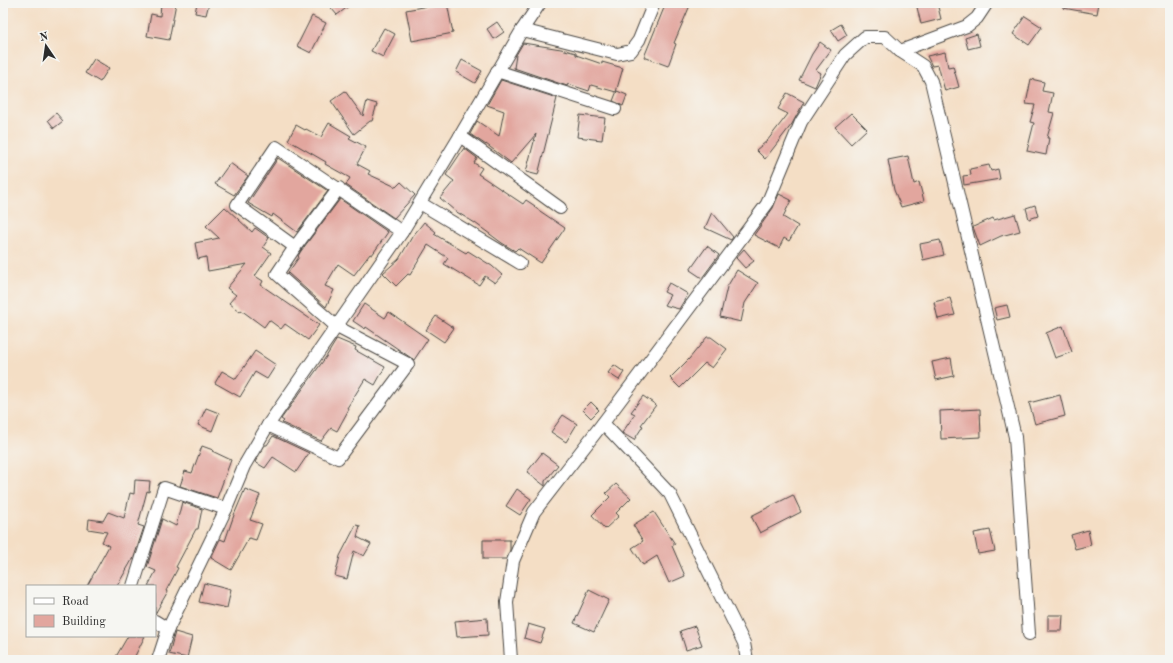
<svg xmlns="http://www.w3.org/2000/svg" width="1173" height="663" viewBox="0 0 1173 663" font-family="'Old Standard TT',serif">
<rect width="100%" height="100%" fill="#f6f6f2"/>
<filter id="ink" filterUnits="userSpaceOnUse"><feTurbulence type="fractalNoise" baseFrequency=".025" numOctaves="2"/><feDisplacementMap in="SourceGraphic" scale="8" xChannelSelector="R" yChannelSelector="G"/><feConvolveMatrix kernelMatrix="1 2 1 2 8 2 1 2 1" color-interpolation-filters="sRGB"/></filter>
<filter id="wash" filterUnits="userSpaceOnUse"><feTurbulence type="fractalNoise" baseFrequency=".012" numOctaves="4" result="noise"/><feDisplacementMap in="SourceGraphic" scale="16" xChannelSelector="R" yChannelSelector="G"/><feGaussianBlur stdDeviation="0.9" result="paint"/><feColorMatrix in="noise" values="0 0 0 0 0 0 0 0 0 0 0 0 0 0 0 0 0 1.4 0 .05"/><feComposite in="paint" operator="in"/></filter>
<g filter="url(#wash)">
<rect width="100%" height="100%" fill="#f4dec5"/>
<g id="blocks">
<g fill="#e2a69e">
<polygon points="161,3 176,3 169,40 147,36 151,14 160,16"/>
<polygon points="197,3 209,3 206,15 195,13"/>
<polygon points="327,3 353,3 337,15"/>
<polygon points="444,3 447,3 453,33 412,41 406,10"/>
<polygon points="666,3 691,3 674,43 676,44 668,66 644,57"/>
<polygon points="916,3 937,3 941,19 921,24"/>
<polygon points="1063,3 1099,3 1097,14 1063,8"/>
<polygon points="312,16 326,23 311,53 297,46"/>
<polygon points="1025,16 1042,27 1029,45 1013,34"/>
<polygon points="497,22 504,32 494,39 487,29"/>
<polygon points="841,24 847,35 838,41 831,30"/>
<polygon points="384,28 395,34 383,57 371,51"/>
<polygon points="977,34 980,46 968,49 965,38"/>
<polygon points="820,42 831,50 816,70 821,73 815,87 799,80 812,54"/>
<polygon points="523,43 561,49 576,53 576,55 602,64 602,62 623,68 616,92 591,85 589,91 568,84 567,86 514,68 516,55"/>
<polygon points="945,52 948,67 953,66 959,87 945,91 938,65 932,66 927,56"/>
<polygon points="94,59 109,68 100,82 85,73"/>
<polygon points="462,60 482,71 475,83 456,72"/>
<polygon points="1031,79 1044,82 1042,91 1053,93 1049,112 1054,113 1047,138 1049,138 1046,155 1027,151 1034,123 1030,122 1035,105 1026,104"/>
<polygon points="501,80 557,98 538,175 526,172 536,134 511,163 486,144 486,145 470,134 477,121 499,136 504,111 487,105"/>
<polygon points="345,91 363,116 367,101 377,104 372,121 370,121 354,134 331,101"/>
<polygon points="617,91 627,95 623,106 613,101"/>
<polygon points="787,93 804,102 792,124 765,159 756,150 767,141 788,114 778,109"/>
<polygon points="56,113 63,121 54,128 48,120"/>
<polygon points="851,113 867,129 851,144 835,127"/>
<polygon points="580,115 605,118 602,140 577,137"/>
<polygon points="329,123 351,136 349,138 366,147 357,164 370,171 368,174 396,187 401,182 415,195 394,218 346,185 350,178 325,164 326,162 288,140 296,125 305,130 306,129 321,137"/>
<polygon points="464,148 477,158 474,163 482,168 478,174 523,204 526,200 535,206 534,207 565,228 541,263 518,248 515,251 502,243 475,223 455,211 440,198 454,181 446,175"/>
<polygon points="908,156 914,184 919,182 924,201 901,207 894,190 888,160"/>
<polygon points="278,158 328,191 297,232 273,214 272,217 248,203"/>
<polygon points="230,163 248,176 234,195 215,184"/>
<polygon points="989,165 991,171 998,169 1000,179 964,185 963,176 971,175 970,169"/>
<polygon points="779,194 791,200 783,217 798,226 789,241 784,238 779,248 754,235 773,208"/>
<polygon points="340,199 388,232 372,255 370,254 354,275 338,264 325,286 334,290 326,307 288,273 299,257 298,256 301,251"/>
<polygon points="1035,205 1038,216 1029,219 1026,208"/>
<polygon points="225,207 252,232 255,228 269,238 263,247 271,253 255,276 263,281 261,285 319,325 308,340 285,324 281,329 269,320 264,327 241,310 240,312 229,303 236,295 227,288 247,264 208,271 206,257 198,259 195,243 219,238 206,226"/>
<polygon points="712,212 733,237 731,240 705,228"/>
<polygon points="1015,214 1020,231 1001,236 980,246 973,227 993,218 994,220"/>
<polygon points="424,222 436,232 434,234 466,253 468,251 492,266 502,275 495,283 485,276 479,285 444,264 448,258 428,245 410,275 408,274 396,286 383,273 399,259 412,237"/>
<polygon points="940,240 944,255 923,260 920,244"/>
<polygon points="707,246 719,255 702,278 690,270"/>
<polygon points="744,249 754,261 745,268 736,258"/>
<polygon points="737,270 758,283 745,303 741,322 720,317 727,287"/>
<polygon points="669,283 688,294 679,309 664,305 670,295 664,292"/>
<polygon points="950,298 955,315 938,319 934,302"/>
<polygon points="364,304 385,318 389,312 428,339 414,360 366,327 365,329 353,321"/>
<polygon points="1007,305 1010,317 997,320 994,308"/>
<polygon points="436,316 454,328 444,342 426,330"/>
<polygon points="1063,326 1072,352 1055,358 1046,333"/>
<polygon points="707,337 711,337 727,349 712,368 705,363 680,388 670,378 689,359"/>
<polygon points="337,339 356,347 355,350 385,367 375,385 365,379 347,408 349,409 337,431 331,428 321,441 282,423 284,421 281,419 326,357"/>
<polygon points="255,351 276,365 267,379 255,372 240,397 215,383 222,371 236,379"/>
<polygon points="951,358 954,376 936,380 932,362"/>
<polygon points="614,365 624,372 619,380 608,373"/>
<polygon points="1060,395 1065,416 1035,424 1029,403"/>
<polygon points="643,396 656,405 641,425 643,426 634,440 622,433 635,414 631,412"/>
<polygon points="591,402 599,410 591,418 583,410"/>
<polygon points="206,408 219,413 212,431 198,425"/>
<polygon points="980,409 981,437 941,439 940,411"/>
<polygon points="563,415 577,424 566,442 551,432"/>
<polygon points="273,436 309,453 296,472 273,457 265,468 255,462 265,445 267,445"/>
<polygon points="202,446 213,450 212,451 231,460 217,498 180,486 185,471 192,473"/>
<polygon points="542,453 558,465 545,481 545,486 527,472"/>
<polygon points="135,480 150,481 149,492 147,491 138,525 144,527 133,560 132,560 117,586 87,586 109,546 102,542 107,532 88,529 89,519 103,521 108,512 124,518 130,493 134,494"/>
<polygon points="616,484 631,498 616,513 619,516 605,529 592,515 610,497 606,493"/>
<polygon points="245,489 260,495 250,520 262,524 256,540 249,538 231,570 211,558 220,539 225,541 234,515"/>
<polygon points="517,489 531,499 520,515 506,506"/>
<polygon points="793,495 801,512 760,533 751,516"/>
<polygon points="182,502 202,509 198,529 196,529 176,567 178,568 166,591 168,591 155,614 155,586 148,586 156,571 147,567 162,519 176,526"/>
<polygon points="654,512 675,544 672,546 685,576 669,583 657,556 643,565 632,548 643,541 633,525"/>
<polygon points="356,525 360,526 357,537 371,544 364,556 354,551 347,579 335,576 340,556"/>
<polygon points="990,530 995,551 978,554 974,533"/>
<polygon points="1088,530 1091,545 1075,549 1071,535"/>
<polygon points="483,540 510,540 510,550 506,559 483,559"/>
<polygon points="204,583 231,590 227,608 199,602"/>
<polygon points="589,590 609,600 594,632 574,623"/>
<polygon points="1048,615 1063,615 1062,631 1048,631"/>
<polygon points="487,618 488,635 457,637 455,621"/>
<polygon points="528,624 545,629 540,643 524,638"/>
<polygon points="695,626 702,645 686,650 680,631"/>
<polygon points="175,632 192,637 187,658 169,654"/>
<polygon points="128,636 145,636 133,660 114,660"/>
</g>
</g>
</g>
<g filter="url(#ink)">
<use href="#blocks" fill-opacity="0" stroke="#494642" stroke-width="1"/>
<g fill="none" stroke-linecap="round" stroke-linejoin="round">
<defs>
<g id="street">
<polyline points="522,30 617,54 631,51 639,40 654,3"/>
<polyline points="900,51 967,26 977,18 987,3"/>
<polyline points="497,71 615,109"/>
<polyline points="460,136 560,208"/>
<polyline points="420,203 520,263"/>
<polyline points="295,247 339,188"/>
<polyline points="603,423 670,494 744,643 747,660"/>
<polyline points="268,425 338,458 408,364 337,327 277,274 295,247 237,205 276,147 402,232"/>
<polyline points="133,586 164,488 226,509"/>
<polyline points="155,621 168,629"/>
<polyline points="158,660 168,629 226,509 244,466 268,425 402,232 460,136 522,30 540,3"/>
<polyline points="511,660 507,602 513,561 534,512 603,423 767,204 801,122 845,55 865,37 885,37 900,51 923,66 931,81 1015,437 1029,634"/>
</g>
</defs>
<use href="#street" stroke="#494642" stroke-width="14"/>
<use href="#street" stroke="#fff" stroke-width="12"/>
</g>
</g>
<rect width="1173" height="663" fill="none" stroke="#f6f6f2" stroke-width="16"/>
<rect x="26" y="585" width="130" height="52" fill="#f6f6f2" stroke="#a5a5a2"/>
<rect x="34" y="598" width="20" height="6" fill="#ffffff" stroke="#a5a5a2"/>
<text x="62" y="605" font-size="12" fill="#2b2b2b">Road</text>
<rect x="34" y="615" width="20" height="12" fill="#e2a69e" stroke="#a5a5a2"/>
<text x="62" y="625" font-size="12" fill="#2b2b2b">Building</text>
<g transform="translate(46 46) rotate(347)" stroke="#f6f6f2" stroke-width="3" paint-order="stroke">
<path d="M0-3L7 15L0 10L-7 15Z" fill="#2b2b2b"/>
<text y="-6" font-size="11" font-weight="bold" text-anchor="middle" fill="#2b2b2b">N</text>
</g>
</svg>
